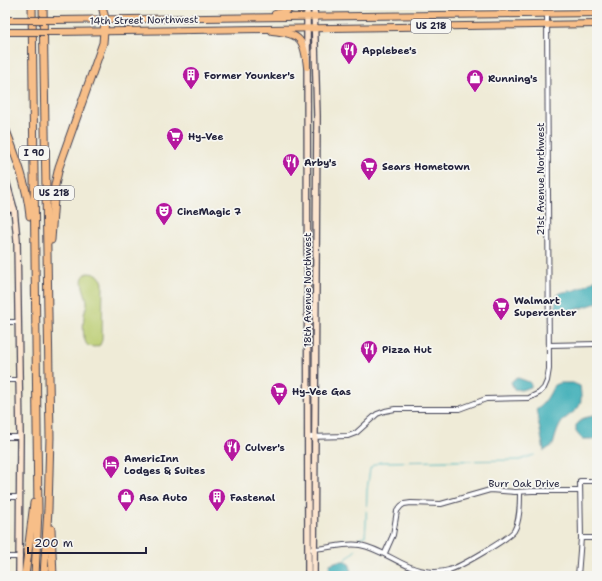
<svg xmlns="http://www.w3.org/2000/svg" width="602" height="581" viewBox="0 0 602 581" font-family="'Shantell Sans',sans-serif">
<rect width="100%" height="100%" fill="#f6f6f2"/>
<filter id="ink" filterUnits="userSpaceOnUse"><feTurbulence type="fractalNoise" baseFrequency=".025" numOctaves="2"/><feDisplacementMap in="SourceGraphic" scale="8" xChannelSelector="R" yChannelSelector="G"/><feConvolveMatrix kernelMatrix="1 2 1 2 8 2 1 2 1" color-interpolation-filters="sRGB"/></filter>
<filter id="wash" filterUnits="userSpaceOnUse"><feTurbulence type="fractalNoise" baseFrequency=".012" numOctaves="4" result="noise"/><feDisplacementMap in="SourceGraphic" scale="16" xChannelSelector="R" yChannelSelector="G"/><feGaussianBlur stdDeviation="0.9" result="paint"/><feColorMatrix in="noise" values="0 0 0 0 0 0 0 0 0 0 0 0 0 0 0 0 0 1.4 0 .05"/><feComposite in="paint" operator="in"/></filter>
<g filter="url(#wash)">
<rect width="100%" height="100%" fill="#efebd7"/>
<path fill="#bacc6f" stroke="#6e7755" d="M88,273L97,274L102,280L103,283L102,340L100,345L95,347L88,346C82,340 83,324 84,316C84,312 86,308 87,304C88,295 75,278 88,273Z"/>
<g fill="#3daeb7" stroke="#306879">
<path d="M597,278V303C584,307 569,314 556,308C554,290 562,293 575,290C583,288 590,283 597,278Z"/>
<polygon points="518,378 529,382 531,384 531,387 521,390 514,389 511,382 514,379"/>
<path d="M561,383H573L580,386C584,412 576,407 562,422C557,429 555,438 553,445L544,451L536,409C545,403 549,396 554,385Z"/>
<polygon points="597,415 597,439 582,439 576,432 576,425 584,418"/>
<polygon points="338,561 345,561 350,565 351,576 329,576 329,568 330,564"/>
</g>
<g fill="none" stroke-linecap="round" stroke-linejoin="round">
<g stroke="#3daeb7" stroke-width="1">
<polyline points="359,541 360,537 365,536 366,524 367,490 370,469 373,465 380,462 520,460 534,455"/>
<polyline points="345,561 348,557 357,549"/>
</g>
</g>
</g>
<g filter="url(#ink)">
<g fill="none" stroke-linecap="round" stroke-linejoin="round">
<defs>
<g id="street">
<polyline points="5,322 18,322"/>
<polyline points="549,345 597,344"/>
<polyline points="5,380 19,380"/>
<polyline points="5,437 20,437"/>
<polyline points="307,437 348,436 356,433 377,414 385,411 395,409 459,409 486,399 529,398 539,393 544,388 547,381 549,369 547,13"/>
<polyline points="5,497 20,497"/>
<polyline points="581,538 597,538"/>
<path d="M312,549C328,549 345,542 360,545C382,549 399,565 419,570C427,572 440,573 449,570C460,567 508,539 514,531C520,521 520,504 520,492"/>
<polyline points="385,553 393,535 397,511 401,506 404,504 411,503 441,504 490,490 515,492 532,491 580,491"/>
<polyline points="5,557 20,557"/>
<polyline points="578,576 581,538 580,481 597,481"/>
</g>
<g id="secondary">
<polyline points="307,5 308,576"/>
<polyline points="314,5 317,116 314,576"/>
<polyline points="5,177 14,209 17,240 20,437 19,576"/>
<polyline points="5,209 14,209"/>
</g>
<g id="primary">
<polyline points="275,14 286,11 297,5"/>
<polyline points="5,20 20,20"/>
<polyline points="56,20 597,13"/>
<path d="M272,31C301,34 304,39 307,67"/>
<polyline points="5,32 20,32"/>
<polyline points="56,32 597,24"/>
</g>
<g id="highway">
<polyline points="32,5 38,511 35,576"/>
<polyline points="43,5 50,437 48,509 44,576"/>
<path d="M5,128C16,157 27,185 30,216"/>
<polyline points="51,240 55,185 59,167 103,43 105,19 102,5"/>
<polyline points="51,529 53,576"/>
<polyline points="25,576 34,503"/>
</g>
</defs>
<use href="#street" stroke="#414052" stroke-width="6"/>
<use href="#secondary" stroke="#414052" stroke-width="8"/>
<use href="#primary" stroke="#414052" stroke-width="8"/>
<use href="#highway" stroke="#414052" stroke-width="9"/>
<use href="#street" stroke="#fff" stroke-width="4"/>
<use href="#secondary" stroke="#fce5cf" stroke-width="5.5"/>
<use href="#primary" stroke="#f7be88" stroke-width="6"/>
<use href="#highway" stroke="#f7be88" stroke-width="7"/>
<defs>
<g id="primary-bridge">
<polyline points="20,20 56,20"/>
<polyline points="20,32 56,32"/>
</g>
</defs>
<use href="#primary-bridge" stroke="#414052" stroke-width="8" stroke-linecap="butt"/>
<use href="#primary-bridge" stroke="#f7be88" stroke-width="6"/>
</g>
</g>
<defs>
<symbol id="restaurant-pin" viewBox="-11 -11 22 30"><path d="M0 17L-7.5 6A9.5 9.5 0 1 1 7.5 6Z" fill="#b5179e" stroke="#f6f6f2"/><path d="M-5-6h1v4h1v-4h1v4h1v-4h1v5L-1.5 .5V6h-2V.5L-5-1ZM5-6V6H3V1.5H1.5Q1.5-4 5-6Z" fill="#fff"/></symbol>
<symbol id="building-pin" viewBox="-11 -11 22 30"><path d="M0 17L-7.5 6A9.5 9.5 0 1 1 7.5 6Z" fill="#b5179e" stroke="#f6f6f2"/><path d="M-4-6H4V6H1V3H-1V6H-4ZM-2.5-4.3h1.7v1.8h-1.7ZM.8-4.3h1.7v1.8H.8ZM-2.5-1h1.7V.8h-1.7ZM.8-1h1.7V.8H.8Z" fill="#fff"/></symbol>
<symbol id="shop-pin" viewBox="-11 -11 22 30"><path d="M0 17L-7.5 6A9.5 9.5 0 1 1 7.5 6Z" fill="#b5179e" stroke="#f6f6f2"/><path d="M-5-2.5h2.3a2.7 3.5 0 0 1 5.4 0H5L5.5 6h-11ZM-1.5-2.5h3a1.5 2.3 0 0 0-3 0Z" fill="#fff"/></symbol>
<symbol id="supermarket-pin" viewBox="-11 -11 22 30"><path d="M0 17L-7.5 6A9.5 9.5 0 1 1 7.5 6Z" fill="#b5179e" stroke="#f6f6f2"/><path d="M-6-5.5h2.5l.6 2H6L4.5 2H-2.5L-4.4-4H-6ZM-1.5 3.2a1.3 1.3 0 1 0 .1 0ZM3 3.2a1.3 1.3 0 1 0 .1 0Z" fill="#fff"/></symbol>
<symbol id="theatre-pin" viewBox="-11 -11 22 30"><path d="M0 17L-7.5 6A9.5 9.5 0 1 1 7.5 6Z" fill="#b5179e" stroke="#f6f6f2"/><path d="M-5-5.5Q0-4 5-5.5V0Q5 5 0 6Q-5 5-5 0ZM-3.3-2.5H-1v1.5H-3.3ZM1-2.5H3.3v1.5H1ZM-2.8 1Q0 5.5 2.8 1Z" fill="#fff"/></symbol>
<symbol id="hotel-pin" viewBox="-11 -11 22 30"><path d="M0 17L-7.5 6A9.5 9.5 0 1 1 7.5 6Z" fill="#b5179e" stroke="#f6f6f2"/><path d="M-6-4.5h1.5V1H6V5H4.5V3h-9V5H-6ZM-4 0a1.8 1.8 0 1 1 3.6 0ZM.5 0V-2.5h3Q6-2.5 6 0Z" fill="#fff"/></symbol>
</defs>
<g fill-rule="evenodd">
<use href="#restaurant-pin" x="339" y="40" width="20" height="27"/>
<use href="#building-pin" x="181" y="65" width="20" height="27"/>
<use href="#shop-pin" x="465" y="68" width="20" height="27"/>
<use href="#supermarket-pin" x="165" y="126" width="20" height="27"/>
<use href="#restaurant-pin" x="281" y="152" width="20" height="27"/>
<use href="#supermarket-pin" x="359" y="156" width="20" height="27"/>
<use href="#theatre-pin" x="154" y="201" width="20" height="27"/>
<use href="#supermarket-pin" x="491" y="296" width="20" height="27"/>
<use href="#restaurant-pin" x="359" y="339" width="20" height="27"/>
<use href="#supermarket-pin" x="269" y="381" width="20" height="27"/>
<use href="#restaurant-pin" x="222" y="437" width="20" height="27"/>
<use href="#hotel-pin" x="101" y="454" width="20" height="27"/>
<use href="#shop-pin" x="116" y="487" width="20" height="27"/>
<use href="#building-pin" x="207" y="487" width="20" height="27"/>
</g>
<g text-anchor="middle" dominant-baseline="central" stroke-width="3.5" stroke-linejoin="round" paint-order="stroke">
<g fill="#f6f6f2" stroke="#626272" stroke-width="1">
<rect x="411" y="19" width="40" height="14" rx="3"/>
<rect x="19" y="146" width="30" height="14" rx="3"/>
<rect x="34" y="186" width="40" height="14" rx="3"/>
</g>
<g font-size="9" font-weight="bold" fill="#22223b">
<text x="431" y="26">US 218</text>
<text x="34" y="153">I 90</text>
<text x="54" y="193">US 218</text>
</g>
<g font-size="10" fill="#22223b" stroke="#f6f6f2">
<text transform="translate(144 20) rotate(-1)">14th Street Northwest</text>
<text transform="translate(540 179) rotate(-90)">21st Avenue Northwest</text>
<text transform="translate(307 290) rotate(-90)">18th Avenue Northwest</text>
<text x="524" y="483">Burr Oak Drive</text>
</g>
<g font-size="10" font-weight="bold" fill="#22223b" stroke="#f6f6f2" text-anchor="start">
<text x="362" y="50">Applebee's</text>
<text x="204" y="75">Former Younker's</text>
<text x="488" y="78">Running's</text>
<text x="188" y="136">Hy-Vee</text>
<text x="304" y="162">Arby's</text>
<text x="382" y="166">Sears Hometown</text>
<text x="177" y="211">CineMagic 7</text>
<text x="514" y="300">Walmart<tspan x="514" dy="12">Supercenter</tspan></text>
<text x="382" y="349">Pizza Hut</text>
<text x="292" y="391">Hy-Vee Gas</text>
<text x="245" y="447">Culver's</text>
<text x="124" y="458">AmericInn<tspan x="124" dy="12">Lodges &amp; Suites</tspan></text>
<text x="139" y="497">Asa Auto</text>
<text x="230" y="497">Fastenal</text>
</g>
</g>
<rect width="602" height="581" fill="none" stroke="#f6f6f2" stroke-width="20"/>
<path d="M28 547v6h118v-6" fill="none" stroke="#22223b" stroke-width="2"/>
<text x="34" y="547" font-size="12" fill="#22223b" stroke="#f6f6f2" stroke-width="3" paint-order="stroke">200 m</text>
</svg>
